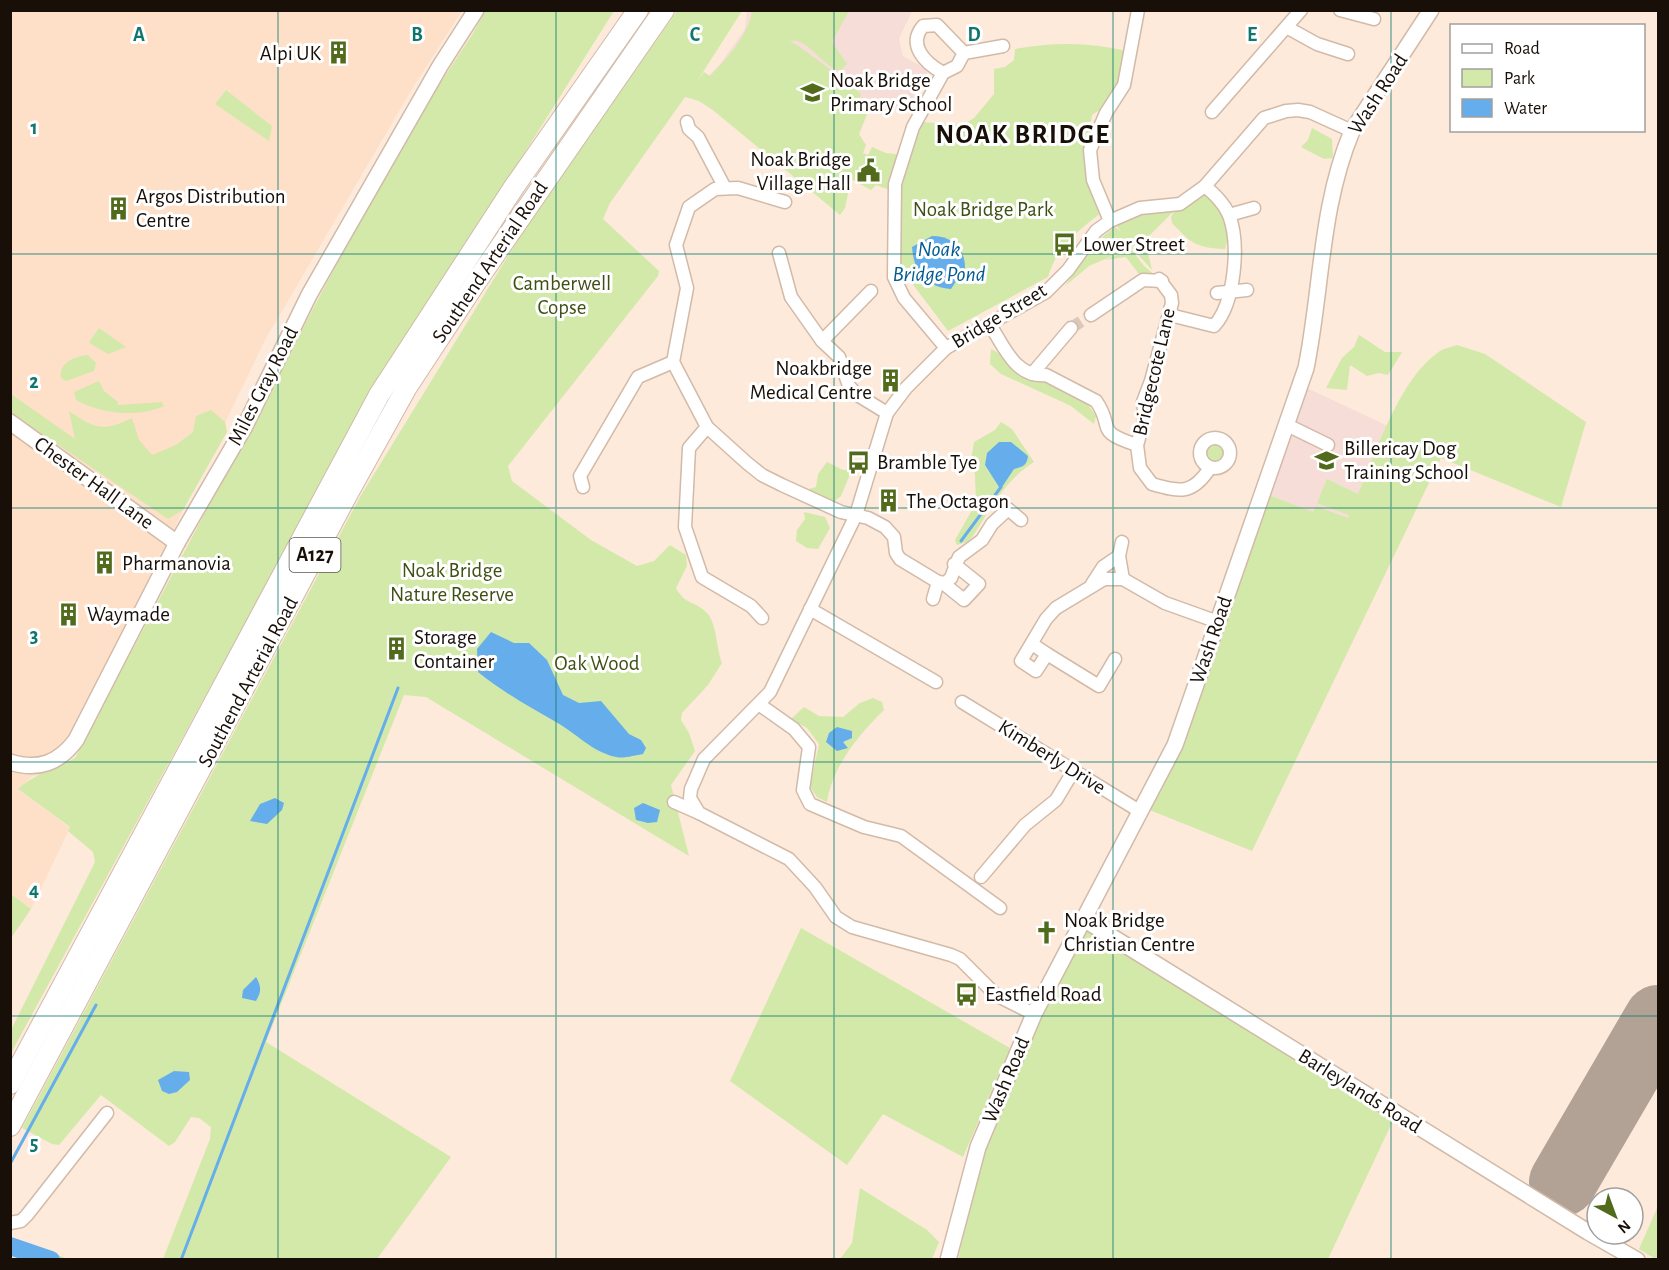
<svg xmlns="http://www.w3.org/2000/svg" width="1669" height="1270" viewBox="0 0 1669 1270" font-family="'Alegreya Sans',sans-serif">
<rect width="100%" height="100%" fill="#fdeadb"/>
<polygon fill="#fee0c8" points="11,11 462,11 412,89 265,340 73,738 53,761 49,772 31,777 19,790 70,828 31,909 11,894"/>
<g fill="#f7ddd7">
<polygon points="747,10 912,11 899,39 903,56 926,69 928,76 909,110 904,111 865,98 855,111 698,87 720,64 745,29"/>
<polygon points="1307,388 1388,426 1348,518 1316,506 1314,513 1266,494"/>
</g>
<g fill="#d2e9aa">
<path d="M485,11H614L352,426L11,1053L10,1032L95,862L93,852L68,831L70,827L18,789C34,774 55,769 75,758L402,141L472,35Z"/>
<path d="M677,11H742L696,83L704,72L710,76C726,60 749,34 752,11H849L832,42L847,64L840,71C823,67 806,36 790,41C815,56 836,75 859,92L861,95L856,106L868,112L859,134L866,145L863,153L868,155L872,147L886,153L904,155L922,122L963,125L974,118L994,94V69L1005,67L1014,60L1015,49C1053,42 1089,42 1127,51C1123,79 1118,100 1092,115L1089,132L1094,135C1074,158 1092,187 1102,212C1078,231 1057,246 1048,277L948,331L902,270L897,218L890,190L876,185L871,190L851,179L845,208L840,215L714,111L699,101L685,97L610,203L603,219L659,271L658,276L508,466L512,481L591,540L637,566L654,561L670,545L686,555L687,566L676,588C685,605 695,601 706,612C717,622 716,648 722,663L708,685L682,713L681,720L689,733L695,751L671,785L689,856L426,697L404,695L266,1042L451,1157L377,1259H163L210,1139L211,1127L199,1118L191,1117L175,1142L169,1146L101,1095L59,1145L52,1144L22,1128L360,497L535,212Z"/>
<polygon points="226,90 272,126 269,141 215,104"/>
<polygon points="1312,128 1332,139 1333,158 1324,159 1301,147 1308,140"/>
<path d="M1204,190C1221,211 1235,220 1225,249C1198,248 1191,244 1172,223L1171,217L1175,210L1151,234L1132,247L1117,226L1143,213L1161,212Z"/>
<polygon points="1115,227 1123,233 1131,248 1089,266 1065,286 1096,242"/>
<polygon points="1151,236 1148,253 1152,270 1132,248"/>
<polygon points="1131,249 1144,266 1161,280 1142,278 1126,257 1105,260"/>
<polygon points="99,328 126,347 108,354 91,344 89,342"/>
<polygon points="1359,335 1385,352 1402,352 1388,375 1379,373 1367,376 1350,365 1347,390 1326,388 1342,358 1354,347"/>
<path d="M1457,345L1485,354L1586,422L1561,507L1441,458L1252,851L1147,809L1266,494L1313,512L1316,506L1348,518L1349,515L1317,503L1327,479L1358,494C1376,452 1400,377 1440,351C1445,348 1452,347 1457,345Z"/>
<polygon points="991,349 1086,402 1096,416 1094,424 1071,406 1001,374 990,364"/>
<path d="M88,355L96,363L94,371L66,381L61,378C58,363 75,356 88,355Z"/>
<path d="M99,381L104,391L118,402V405L162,402L164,406C136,418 102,414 76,400L74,392Z"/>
<path d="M11,394L75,439L69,411C95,429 103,432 132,418L139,440L152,455L176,445L193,432L196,416L211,410L225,422L227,432L183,510L168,519L11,413Z"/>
<path d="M1001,422L1012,429L1034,462C1005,480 991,508 973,536L967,542L957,545L955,540L976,503L975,475L971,461L974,442L995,430Z"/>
<circle cx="1215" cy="453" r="15"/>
<polygon points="827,462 843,470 852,470 841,496 833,502 811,494 809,489 816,487 818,474"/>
<polygon points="804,512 825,517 830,528 818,549 807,548 796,541 797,530 805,519"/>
<path d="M873,698L882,702L884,710C859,734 832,767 827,802L817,797L810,787L819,744L807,728L791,719L804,707L819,716L843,717L860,703Z"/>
<polygon points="11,894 31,909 11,938"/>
<polygon points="1085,920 1397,1112 1328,1259 958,1260 981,1156 1043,1014 1064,958"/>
<polygon points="801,928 1010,1048 963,1157 883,1114 847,1165 730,1081"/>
<polygon points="860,1188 927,1230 939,1242 932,1259 840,1259 852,1243"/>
<polygon points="1658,1206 1658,1259 1657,1260 1639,1249"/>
<polygon points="28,1243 68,1259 20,1259"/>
</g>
<g fill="#66adeb">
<path d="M932,236C952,236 965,248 965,268L951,289C924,287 914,271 912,247Z"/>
<path d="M999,442H1011L1028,456C1027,466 1022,467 1014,469L1002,487H999L985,465L987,453Z"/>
<path d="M491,632L514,643H529L547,660L563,695L579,703L601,701L629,734L641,740L646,748L643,754C635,755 624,759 616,757C592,752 576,733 556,722C529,707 503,692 478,672L477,649Z"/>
<polygon points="837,727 852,731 852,738 843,742 848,748 837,751 826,742 829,733"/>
<polygon points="275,798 284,803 282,810 267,824 250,821 260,804"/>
<polygon points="643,803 660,810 657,822 648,823 636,820 634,808"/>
<path d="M256,977C261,986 262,991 256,1001L242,998L243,990Z"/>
<polygon points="174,1071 189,1072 190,1080 177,1092 169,1094 162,1091 158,1080"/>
</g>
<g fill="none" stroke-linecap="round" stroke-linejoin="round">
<g stroke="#66adeb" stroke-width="3">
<polyline points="961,541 1001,487"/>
<polyline points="10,1164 96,1005"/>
<polyline points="181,1260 398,688"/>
</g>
<polyline stroke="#66adeb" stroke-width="18" points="10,1246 51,1260"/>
<polyline stroke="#b2a296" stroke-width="68" points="1563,1182 1658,1019"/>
<polyline stroke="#dac9bb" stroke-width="12" stroke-dasharray="12 6" stroke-linecap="butt" points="1071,328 1091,315"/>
<defs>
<g id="minor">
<polyline points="1340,10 1374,19"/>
<polyline points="1288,28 1317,44 1348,54"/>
<polyline points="964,53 1003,46"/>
<path d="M943,73C925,63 907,45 923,26L937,25L964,53"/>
<polyline points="1212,112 1301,10"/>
<polyline points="687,122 689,129 698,137 725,188"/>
<polyline points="785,202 738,188 715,189 689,207 676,245 687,288 673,362 707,427 747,463 762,475 782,485 841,512 868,518 885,527 894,537 896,553 900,559 938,582 945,583 951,578 959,557 982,540 992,524 1008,509 1021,520"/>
<polyline points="1229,215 1254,208"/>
<polyline points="1110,221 1093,180 1090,150 1106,113 1124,85 1138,10"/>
<polyline points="779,253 791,297 822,341"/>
<polyline points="871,291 822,341 839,357 849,386 856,394 887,413"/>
<polyline points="1217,293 1247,290"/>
<polyline points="1091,315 1143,280 1162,281"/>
<path d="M1170,315L1214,326C1235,303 1240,244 1229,215C1224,203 1214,194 1205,186"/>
<path d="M990,325C1004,346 1015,378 1046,375L1096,401C1115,428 1093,431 1137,445L1145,418L1143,402L1151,381L1172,303L1171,295L1159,279"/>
<polyline points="946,348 904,298 894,277 895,184 913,127 943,73 957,66 964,53"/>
<polyline points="1032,374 1071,328"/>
<polyline points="1287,425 1328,445"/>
<polyline points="707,427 689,448 685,527 702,577 751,606 762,618"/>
<circle cx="1215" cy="453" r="15"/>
<path d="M1137,445L1140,468L1152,484C1181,492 1192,495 1210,468"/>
<polyline points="583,487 580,476 638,377 673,362"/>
<polyline points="1119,556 1122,542"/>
<polyline points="943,583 964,600 979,584 954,564"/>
<polyline points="1092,584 1103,567 1119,556 1123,579"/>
<polyline points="933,599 938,582"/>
<polyline points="810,609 936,682"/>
<polyline points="1032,644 1047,654 1036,671 1021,661 1046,619 1056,608 1104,579 1123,579 1165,603 1218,622"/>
<polyline points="1047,654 1099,686 1115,659"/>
<polyline points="962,702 1141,812"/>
<polyline points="760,705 794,729 809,747 803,790 810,804 864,827 901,836 1000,908"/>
<polyline points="674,802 699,813"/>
<polyline points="981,877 1025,825 1056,800 1074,770"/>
<polyline points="1034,1014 996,995 960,959 951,955 852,927 836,917 815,887 789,859 699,813 690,798 691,789 704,759 770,692 856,515 887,413 906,388 946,348 1046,292 1068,270 1096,231 1110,221 1140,208 1180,204 1205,186 1264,118 1286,111 1298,110 1310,112 1352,131"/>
<polyline points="10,1223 21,1221 27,1215 107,1113"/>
</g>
<g id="tertiary">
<polyline points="10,422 177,543"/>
<path d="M10,762C38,771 59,763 76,740L177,543L245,426L309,295L440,66L476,10"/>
<polyline points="1085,920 1588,1232 1637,1260"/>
<path d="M948,1260L978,1147L1034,1014L1175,745L1306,368C1322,289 1320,207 1352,131L1431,10"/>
</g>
<g id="trunk">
<polyline points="10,1084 379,395 514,187 638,10"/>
<polyline points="10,1126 347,495 407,387 478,279 664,10"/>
</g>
</defs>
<use href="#minor" stroke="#d2baa8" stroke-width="15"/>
<use href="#tertiary" stroke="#d2baa8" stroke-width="18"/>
<use href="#trunk" stroke="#d2baa8" stroke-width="22"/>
<use href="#minor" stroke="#fff" stroke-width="12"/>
<use href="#tertiary" stroke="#fff" stroke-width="15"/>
<use href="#trunk" stroke="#fff" stroke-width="20"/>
</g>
<path fill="none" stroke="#0f766e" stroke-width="1.5" stroke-opacity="0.55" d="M278,10V1260M556,10V1260M834,10V1260M1113,10V1260M1391,10V1260M10,254H1658M10,508H1658M10,762H1658M10,1016H1658"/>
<defs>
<symbol id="building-bare" viewBox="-9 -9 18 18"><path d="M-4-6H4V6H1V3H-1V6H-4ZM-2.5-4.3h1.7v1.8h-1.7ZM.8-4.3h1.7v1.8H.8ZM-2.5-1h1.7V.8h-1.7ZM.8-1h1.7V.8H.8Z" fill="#516a1c" stroke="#fff" stroke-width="2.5" paint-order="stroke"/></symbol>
<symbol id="school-bare" viewBox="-9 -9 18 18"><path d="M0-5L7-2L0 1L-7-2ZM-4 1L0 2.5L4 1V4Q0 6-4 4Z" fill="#516a1c" stroke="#fff" stroke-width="2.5" paint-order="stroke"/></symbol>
<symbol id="civic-bare" viewBox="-9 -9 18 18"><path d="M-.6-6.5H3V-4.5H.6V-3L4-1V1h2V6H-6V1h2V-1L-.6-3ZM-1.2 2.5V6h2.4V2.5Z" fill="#516a1c" stroke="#fff" stroke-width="2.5" paint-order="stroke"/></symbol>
<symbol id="bus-bare" viewBox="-9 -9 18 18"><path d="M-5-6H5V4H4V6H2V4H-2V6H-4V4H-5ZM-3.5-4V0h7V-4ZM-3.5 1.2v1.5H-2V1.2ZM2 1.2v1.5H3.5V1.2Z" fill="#516a1c" stroke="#fff" stroke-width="2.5" paint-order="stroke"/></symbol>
<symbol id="church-bare" viewBox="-9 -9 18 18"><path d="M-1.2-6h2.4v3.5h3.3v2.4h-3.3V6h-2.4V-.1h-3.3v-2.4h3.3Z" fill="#516a1c" stroke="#fff" stroke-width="2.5" paint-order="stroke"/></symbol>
</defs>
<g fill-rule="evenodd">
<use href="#building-bare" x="322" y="36" width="33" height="33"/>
<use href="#school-bare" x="796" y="76" width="33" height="33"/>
<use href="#civic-bare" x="852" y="154" width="33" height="33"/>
<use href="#building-bare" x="102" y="192" width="33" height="33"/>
<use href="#bus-bare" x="1048" y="228" width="33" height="33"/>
<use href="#building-bare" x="874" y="364" width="33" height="33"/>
<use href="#school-bare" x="1310" y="444" width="33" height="33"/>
<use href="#bus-bare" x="842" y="446" width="33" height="33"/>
<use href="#building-bare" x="872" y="484" width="33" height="33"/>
<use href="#building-bare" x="88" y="546" width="33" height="33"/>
<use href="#building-bare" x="52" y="598" width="33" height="33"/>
<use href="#building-bare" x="380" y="632" width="33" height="33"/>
<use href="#church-bare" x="1030" y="916" width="33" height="33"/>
<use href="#bus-bare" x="950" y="978" width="33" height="33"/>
</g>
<g text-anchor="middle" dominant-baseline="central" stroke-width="6" stroke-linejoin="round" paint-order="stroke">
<rect fill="#fff" stroke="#5d5752" stroke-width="1.5" x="289.5" y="538" width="51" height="34" rx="4.5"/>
<g font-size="20" font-weight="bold" fill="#170f08">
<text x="315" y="555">A127</text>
</g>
<g font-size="21" fill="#170f08" stroke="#fff" text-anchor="start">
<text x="321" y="53" text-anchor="end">Alpi UK</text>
<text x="830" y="80">Noak Bridge<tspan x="830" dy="24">Primary School</tspan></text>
<text x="851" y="159" text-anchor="end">Noak Bridge<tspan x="851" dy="24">Village Hall</tspan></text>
<text x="136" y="196">Argos Distribution<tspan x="136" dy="24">Centre</tspan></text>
<text x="1083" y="244">Lower Street</text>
<text x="872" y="368" text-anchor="end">Noakbridge<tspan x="872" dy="24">Medical Centre</tspan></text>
<text x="1344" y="448">Billericay Dog<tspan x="1344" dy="24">Training School</tspan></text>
<text x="877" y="462">Bramble Tye</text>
<text x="906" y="501">The Octagon</text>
<text x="122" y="563">Pharmanovia</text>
<text x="87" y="614">Waymade</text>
<text x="414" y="637">Storage<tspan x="414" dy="24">Container</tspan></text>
<text x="1064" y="920">Noak Bridge<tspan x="1064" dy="24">Christian Centre</tspan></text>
<text x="985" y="994">Eastfield Road</text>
</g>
<g font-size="21" fill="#170f08" stroke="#fff">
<text transform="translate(1378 94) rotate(-57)">Wash Road</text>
<text transform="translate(490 262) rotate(-56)">Southend Arterial Road</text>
<text transform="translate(999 316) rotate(-31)">Bridge Street</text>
<text transform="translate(1154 372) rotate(-77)">Bridgecote Lane</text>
<text transform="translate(263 386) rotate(-63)">Miles Gray Road</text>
<text transform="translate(94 483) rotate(36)">Chester Hall Lane</text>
<text transform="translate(1211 640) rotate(-71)">Wash Road</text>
<text transform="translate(248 682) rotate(-62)">Southend Arterial Road</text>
<text transform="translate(1052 757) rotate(32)">Kimberly Drive</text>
<text transform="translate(1006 1080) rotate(-67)">Wash Road</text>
<text transform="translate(1360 1091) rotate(32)">Barleylands Road</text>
</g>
<g font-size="21" fill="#3e5013" stroke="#fff">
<text x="983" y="209">Noak Bridge Park</text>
<text x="562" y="283">Camberwell<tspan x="562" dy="24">Copse</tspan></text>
<text x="452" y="570">Noak Bridge<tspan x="452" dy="24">Nature Reserve</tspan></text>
<text x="597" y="663">Oak Wood</text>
</g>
<g font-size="22" font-style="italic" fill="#025a93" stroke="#fff">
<text x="939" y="249">Noak<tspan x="939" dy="25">Bridge Pond</tspan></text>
</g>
<g font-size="27" font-weight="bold" letter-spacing="1.5" fill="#170f08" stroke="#fff">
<text x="1023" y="134">NOAK BRIDGE</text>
</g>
</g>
<g font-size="20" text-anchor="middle" font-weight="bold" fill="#0f766e" stroke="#fff" stroke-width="6" stroke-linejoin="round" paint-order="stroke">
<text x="139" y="41">A</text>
<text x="417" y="41">B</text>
<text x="695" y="41">C</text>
<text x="974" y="41">D</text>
<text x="1252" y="41">E</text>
<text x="34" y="134">1</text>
<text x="34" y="388">2</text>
<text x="34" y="642">3</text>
<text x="34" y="896">4</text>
<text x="34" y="1150">5</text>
</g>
<rect width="1669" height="1270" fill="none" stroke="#170f08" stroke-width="24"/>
<rect x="1450" y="24" width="195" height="108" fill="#ffffff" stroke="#a29f9c" stroke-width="1.5"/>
<rect x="1462" y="44" width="30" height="9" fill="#ffffff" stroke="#a29f9c" stroke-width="1.5"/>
<text x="1504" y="54" font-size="18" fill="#170f08">Road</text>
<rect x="1462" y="69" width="30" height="18" fill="#d2e9aa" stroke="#a29f9c" stroke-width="1.5"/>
<text x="1504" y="84" font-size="18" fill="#170f08">Park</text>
<rect x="1462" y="99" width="30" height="18" fill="#66adeb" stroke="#a29f9c" stroke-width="1.5"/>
<text x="1504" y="114" font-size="18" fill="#170f08">Water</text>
<g transform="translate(1615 1216) rotate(139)"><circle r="28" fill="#ffffff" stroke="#a29f9c" stroke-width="1.5"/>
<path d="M0-4.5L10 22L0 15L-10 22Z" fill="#516a1c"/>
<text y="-9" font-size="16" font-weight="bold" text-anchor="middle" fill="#170f08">N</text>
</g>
</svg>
